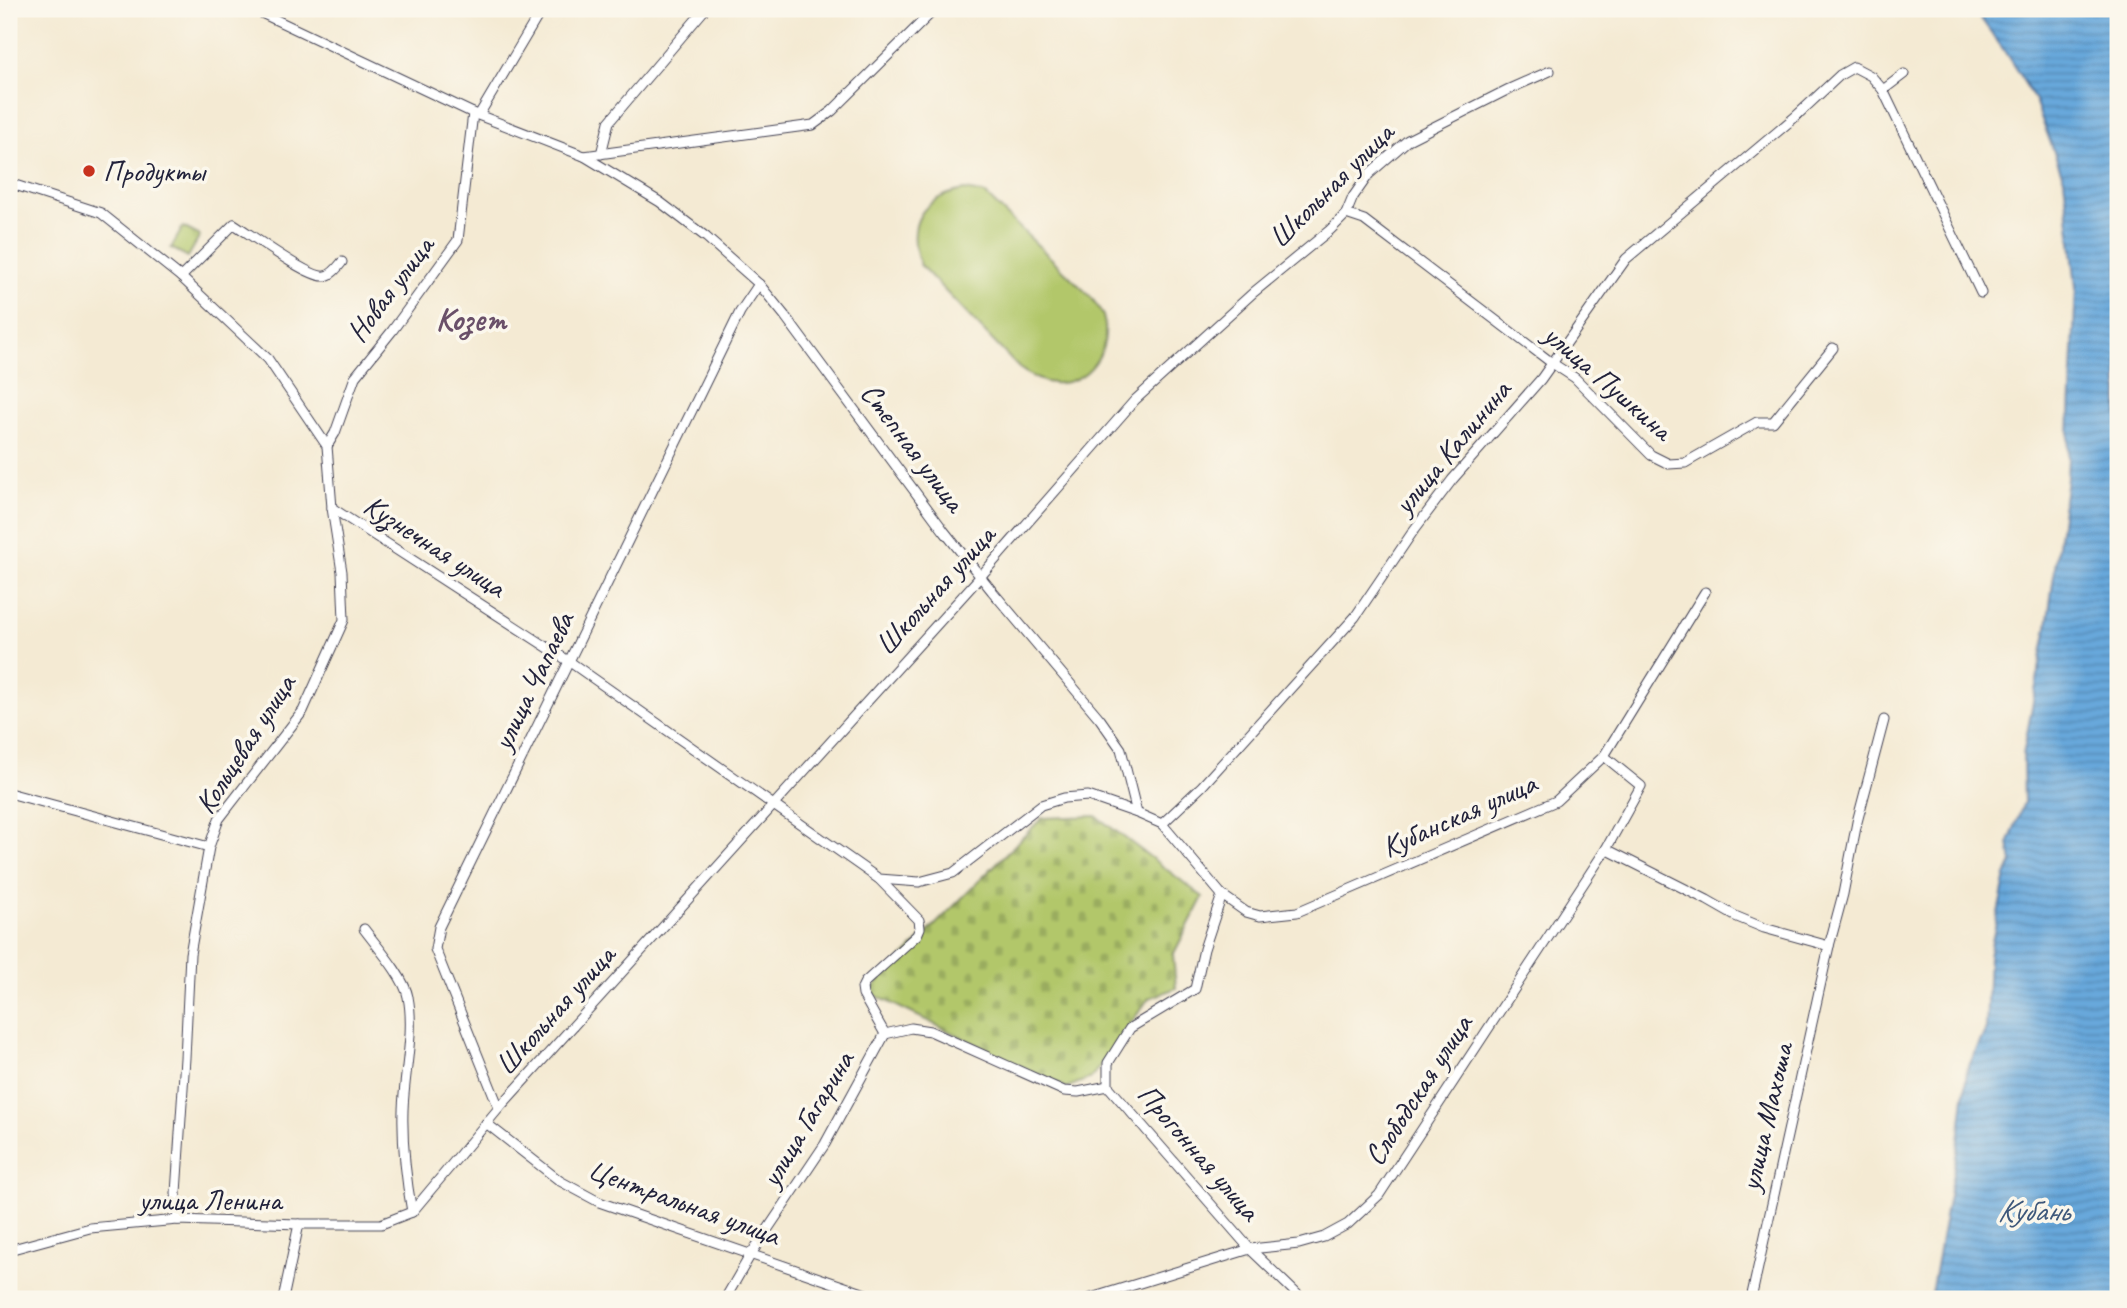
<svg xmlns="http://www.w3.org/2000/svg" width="2127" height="1308" viewBox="0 0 2127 1308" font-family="Caveat,sans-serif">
<defs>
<pattern id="grass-tufts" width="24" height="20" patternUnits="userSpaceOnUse" patternTransform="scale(1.75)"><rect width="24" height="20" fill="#b2c76b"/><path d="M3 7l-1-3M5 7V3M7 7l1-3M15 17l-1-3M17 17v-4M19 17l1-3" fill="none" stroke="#99ab5e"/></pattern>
<pattern id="cemetery-stones" width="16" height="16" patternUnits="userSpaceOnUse" patternTransform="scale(1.75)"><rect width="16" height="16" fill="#b2c76b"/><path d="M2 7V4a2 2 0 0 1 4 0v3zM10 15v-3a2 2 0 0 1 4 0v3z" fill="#99ab5e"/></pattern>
<pattern id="water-rules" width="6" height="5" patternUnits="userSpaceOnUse" patternTransform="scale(1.75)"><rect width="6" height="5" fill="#67a8db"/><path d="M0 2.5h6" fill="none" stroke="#5488b3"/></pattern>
</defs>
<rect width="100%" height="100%" fill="#fbf7ec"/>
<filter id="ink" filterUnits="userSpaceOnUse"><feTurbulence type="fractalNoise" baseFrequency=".0143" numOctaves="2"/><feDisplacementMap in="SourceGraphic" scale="14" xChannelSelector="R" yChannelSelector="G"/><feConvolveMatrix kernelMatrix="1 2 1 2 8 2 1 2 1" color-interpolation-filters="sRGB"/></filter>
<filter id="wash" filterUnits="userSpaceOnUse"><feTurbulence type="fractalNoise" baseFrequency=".00686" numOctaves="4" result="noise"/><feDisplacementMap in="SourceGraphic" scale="28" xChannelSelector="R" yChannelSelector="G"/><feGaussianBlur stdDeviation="1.57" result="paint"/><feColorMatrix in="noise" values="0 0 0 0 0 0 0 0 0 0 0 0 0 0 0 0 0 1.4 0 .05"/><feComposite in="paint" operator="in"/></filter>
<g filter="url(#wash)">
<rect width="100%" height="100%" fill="#f4ead3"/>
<polygon fill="url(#grass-tufts)" stroke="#6a7453" stroke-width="2" points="183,227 200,236 188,257 171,248"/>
<polygon fill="url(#cemetery-stones)" stroke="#6a7453" stroke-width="2" points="1096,816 1203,897 1173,955 1176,988 1149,998 1091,1078 1066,1088 868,992 1042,818"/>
<path fill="#b2c76b" stroke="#6a7453" stroke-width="2" d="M965,190L985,194L1092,298C1095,304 1101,310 1103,316C1113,349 1088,386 1053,383C1039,382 1030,375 1019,368L921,266C904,224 922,197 965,190Z"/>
<polygon fill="url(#water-rules)" stroke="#44658b" stroke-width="2" points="1974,9 2118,9 2118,1299 1930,1299 1959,1140 1967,1070 1986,1029 1989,956 2006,875 2012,863 2009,842 2024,802 2023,755 2047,627 2067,478 2076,287 2064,179 2034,98 2003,49"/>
</g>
<g filter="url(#ink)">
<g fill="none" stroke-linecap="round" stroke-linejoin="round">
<defs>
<g id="street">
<polyline points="253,9 473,113 584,156 660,202 706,237 759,284 785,316 944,531 992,591 1100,719 1121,749 1137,813"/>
<polyline points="1883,90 1981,293"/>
<polyline points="479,115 542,9"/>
<polyline points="601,154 609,122 705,9"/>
<polyline points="584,156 813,125 832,111 935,9"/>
<polyline points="9,183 101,213 181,277 268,359 327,446 332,508 570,662 879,879 919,920 920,928 917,935 865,982 862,988 863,995 885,1034"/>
<polyline points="1346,214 1364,220 1552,363 1575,378 1651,455 1669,464 1685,463 1757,422 1773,422 1833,348"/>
<path d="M181,277L234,224C250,234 310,279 325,276C332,275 338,267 342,262"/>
<polyline points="327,446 335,433 355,377 392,331 458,240 473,113"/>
<polyline points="9,793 209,847"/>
<polyline points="1162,824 1202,786 1355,617 1414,530 1452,480 1541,379 1626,259 1795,117 1840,75 1854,67 1871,76 1883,90 1904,74"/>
<polyline points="1606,849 1707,900 1735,916 1764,928 1829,946"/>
<polyline points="879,879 919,882 953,873 1041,805 1064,798 1088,796 1137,813 1162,824 1222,895 1204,949 1195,989 1130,1028 1108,1063 1108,1086"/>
<polyline points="1222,895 1246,912 1260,916 1297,912 1556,801 1604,756 1705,592"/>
<path d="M364,929C376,945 405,978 408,997C415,1032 404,1074 403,1110C402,1144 406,1179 412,1212"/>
<polyline points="885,1034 911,1028 930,1031 1064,1091 1078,1092 1108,1086 1250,1249 1302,1299"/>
<polyline points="499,1108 435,949 439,927 740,312 759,284"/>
<polyline points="486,1123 560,1181 599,1202 880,1299"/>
<polyline points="178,1220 176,1193 185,1058 190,954 209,847 219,819 303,711 344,620 342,572 332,508"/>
<polyline points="9,1250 90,1228 178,1220 299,1224 381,1224 412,1212 499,1108 980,577 1135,400 1254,292 1330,230 1346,214 1353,197 1369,174 1408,140 1509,89 1550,71"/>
<polyline points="283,1299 299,1224"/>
<polyline points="725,1299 751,1254 825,1144 885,1034"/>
<polyline points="1088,1299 1250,1249 1299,1244 1324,1237 1348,1224 1379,1195 1606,849 1641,786 1604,756"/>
<polyline points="1751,1299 1829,946 1843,894 1857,822 1884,720"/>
</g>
</defs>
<use href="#street" stroke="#424052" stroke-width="11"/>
<use href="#street" stroke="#fff" stroke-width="9"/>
</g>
</g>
<circle fill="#c8321e" stroke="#fbf7ec" stroke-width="2.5" cx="89" cy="171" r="7"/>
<g text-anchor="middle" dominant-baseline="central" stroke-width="7" stroke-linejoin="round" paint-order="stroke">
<g font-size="30" fill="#22223b" stroke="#fbf7ec" text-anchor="start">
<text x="103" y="171">Продукты</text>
</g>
<g font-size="30" fill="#22223b" stroke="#fbf7ec">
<text transform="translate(1331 185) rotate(-45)">Школьная улица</text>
<text transform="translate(390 289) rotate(-53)">Новая улица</text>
<text transform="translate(1608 382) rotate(41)">улица Пушкина</text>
<text transform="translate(913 447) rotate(53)">Степная улица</text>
<text transform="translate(1452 447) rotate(-50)">улица Калинина</text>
<text transform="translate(435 546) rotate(33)">Кузнечная улица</text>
<text transform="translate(935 590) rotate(-48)">Школьная улица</text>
<text transform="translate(533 681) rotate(-64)">улица Чапаева</text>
<text transform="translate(245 744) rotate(-57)">Кольцевая улица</text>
<text transform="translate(1459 815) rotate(-24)">Кубанская улица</text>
<text transform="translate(555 1010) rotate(-48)">Школьная улица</text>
<text transform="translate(1418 1090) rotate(-57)">Слободская улица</text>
<text transform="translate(1766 1117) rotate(-77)">улица Махоша</text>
<text transform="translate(807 1119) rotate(-59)">улица Гагарина</text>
<text transform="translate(1199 1152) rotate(49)">Прогонная улица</text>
<text x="210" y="1200">улица Ленина</text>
<text transform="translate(684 1202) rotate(20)">Центральная улица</text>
</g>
<g font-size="32" font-style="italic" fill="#3e587b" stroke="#fbf7ec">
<text x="2033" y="1210">Кубань</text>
</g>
<g font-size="33" font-weight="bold" fill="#6a5069" stroke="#fbf7ec">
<text x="471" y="319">Козет</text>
</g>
</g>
<rect width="2127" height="1308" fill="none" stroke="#fbf7ec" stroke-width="35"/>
</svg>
